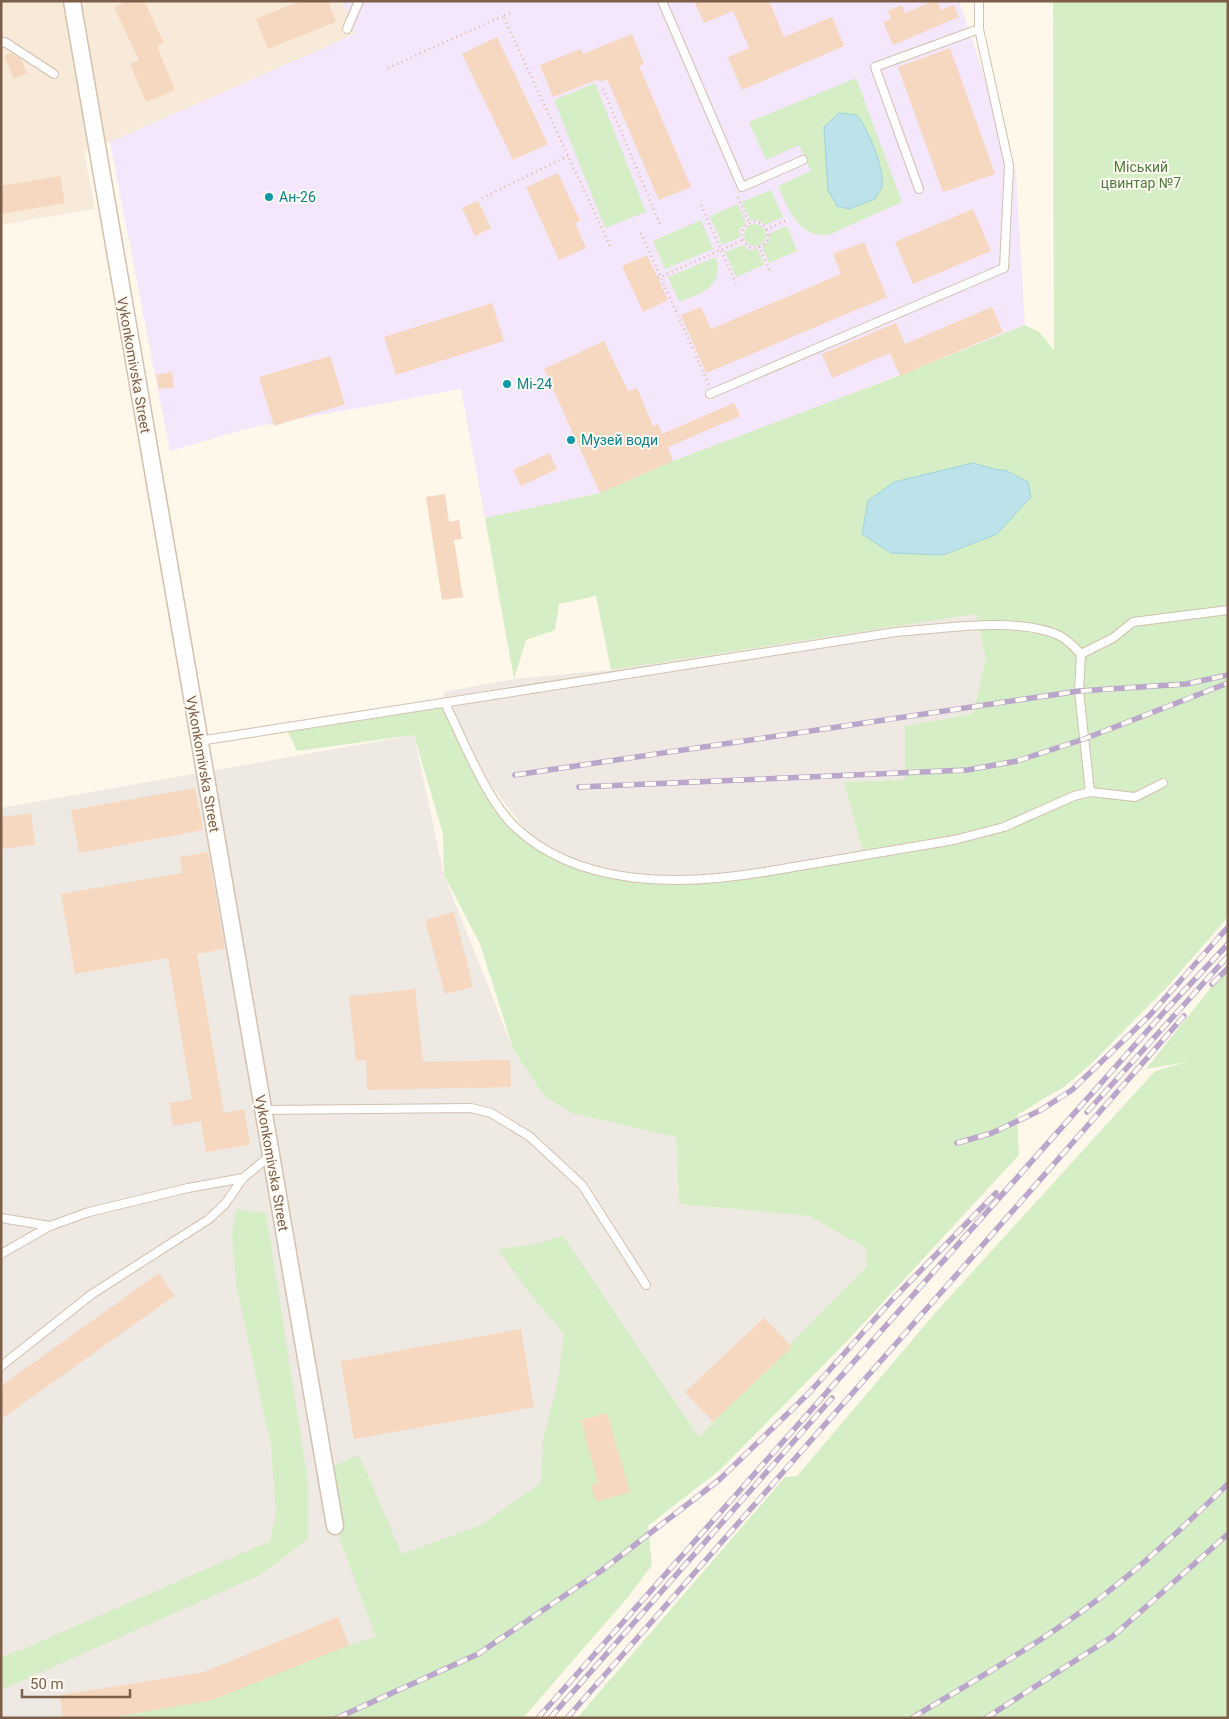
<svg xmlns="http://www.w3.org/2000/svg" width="1229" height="1719" viewBox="0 0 1229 1719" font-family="Roboto,sans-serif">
<rect width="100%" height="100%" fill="#fef7ea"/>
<polygon fill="#f7ead8" points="1,1 342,1 355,34 110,142 84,151 95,209 1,225"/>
<g fill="#efe9e3">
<polygon points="976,614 986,659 973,714 905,726 905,780 844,782 864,855 719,877 647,878 584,867 536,844 489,783 447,707 443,692 514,679 611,670"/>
<polygon points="414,735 444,875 514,1051 544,1096 574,1114 676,1137 679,1204 809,1216 866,1248 867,1266 643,1506 223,1718 1,1718 1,808"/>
</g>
<polygon fill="#f4e6fb" points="342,1 959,1 1016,172 1025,325 600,493 485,518 461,389 249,428 170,451 110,142 355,34"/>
<g fill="#d5eec6">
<polygon points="1053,1 1228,1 1228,917 1168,986 1092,1063 1065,1086 1017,1115 1019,1155 849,1339 721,1469 648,1526 652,1565 629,1596 523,1718 108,1718 376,1637 335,1526 325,1470 359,1455 402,1554 481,1525 541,1483 543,1440 557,1386 564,1334 526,1289 498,1249 536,1244 563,1236 699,1437 867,1266 866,1248 809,1216 679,1204 676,1137 574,1114 544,1096 514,1051 480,944 444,875 443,834 414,735 297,751 288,732 396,715 445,703 486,785 536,844 576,864 647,878 719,877 864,855 844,782 905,780 905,726 973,714 986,659 976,614 611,670 596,596 559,604 555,630 526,640 514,679 485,518 600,493 673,461 901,375 1025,325 1039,332 1054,350"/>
<path d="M856,78L902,202L828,235C797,237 789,209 778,186L811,171L799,145L766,160L749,122Z"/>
<polygon points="595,83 646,212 605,228 554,100"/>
<polygon points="771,190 783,217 765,225 760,221 750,220 742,202"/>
<polygon points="738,204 746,223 739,230 740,237 722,245 710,216"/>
<polygon points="701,220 713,249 665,269 653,241"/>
<circle cx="755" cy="235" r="11"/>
<polygon points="787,226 797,251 769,263 762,247 769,241 770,233"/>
<polygon points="743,245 749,250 758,249 764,265 736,277 725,252"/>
<path d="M716,257C724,287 702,293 679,302L668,277Z"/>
<polygon points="1228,966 1228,1718 577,1718 785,1477 797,1476 936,1312 1155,1071 1187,1062 1146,1069"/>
<polygon points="236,1209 266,1213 308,1482 308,1539 260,1575 1,1690 1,1657 21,1650 270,1541 276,1513 271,1445 237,1289 232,1236"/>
</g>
<g fill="#bce2ea" stroke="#a1d2dd">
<path d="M839,113L857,115C867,127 885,169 882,185C882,189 877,195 875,199L849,209L837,206L828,190L824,127Z"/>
<polygon points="973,463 997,470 1005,470 1028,482 1031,497 997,534 943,555 891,553 862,534 868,501 894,482"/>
</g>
<g fill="#f6d7bf">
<polygon points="128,1 144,1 164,43 157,46 175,90 146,102 130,64 139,60 114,7"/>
<polygon points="301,1 328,1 336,22 268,49 256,19"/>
<polygon points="694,1 769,1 784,37 832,17 844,46 742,90 728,57 749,48 733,11 704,23"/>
<polygon points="933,1 937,1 941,10 954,5 959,17 893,45 883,22 891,19 888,11 902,5 905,13"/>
<polygon points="632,34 644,64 639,66 691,187 659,200 607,79 600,82 599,79 553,97 540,65 581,49 583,54"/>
<polygon points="497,37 548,144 513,160 462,54"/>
<polygon points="950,48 995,174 943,192 898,67"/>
<polygon points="11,53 21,59 27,73 14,79 4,56"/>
<polygon points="558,173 580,221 575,223 586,248 559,260 526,187"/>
<polygon points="60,176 65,203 1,214 1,186"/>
<polygon points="478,201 491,228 475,236 462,208"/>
<polygon points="973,209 991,251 913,284 895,242"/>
<polygon points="864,242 887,297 706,373 681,315 701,307 711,329 841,274 833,254"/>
<polygon points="647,255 668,300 643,312 622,266"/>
<polygon points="492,303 504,341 396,375 384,337"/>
<polygon points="992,307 1003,332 900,376 890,353 832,378 822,354 896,323 905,344"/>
<polygon points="604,341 628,391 637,388 653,426 658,424 662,434 734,403 740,416 668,447 673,461 600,493 544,369"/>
<polygon points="330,356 345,404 274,426 259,377"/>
<polygon points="172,372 174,387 159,389 156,375"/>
<polygon points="549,453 557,469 521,486 513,470"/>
<polygon points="445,494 449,522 459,520 462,539 454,540 463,597 442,600 426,497"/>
<polygon points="195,788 203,830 79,853 71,810"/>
<polygon points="31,813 35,845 1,849 1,817"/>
<polygon points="208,852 225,949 197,954 224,1113 244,1109 250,1145 206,1152 201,1121 173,1126 169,1103 192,1099 168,958 75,974 61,894 182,873 180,857"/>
<polygon points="454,912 473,987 445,994 425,920"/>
<polygon points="415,989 423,1062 510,1060 511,1087 367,1090 366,1060 356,1061 349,996"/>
<polygon points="159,1273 174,1296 1,1419 1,1386"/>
<polygon points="764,1318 792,1347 713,1422 685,1392"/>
<polygon points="521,1329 534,1407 354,1439 341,1361"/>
<polygon points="607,1413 630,1492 596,1502 591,1485 598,1483 581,1420"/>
<polygon points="338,1617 349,1645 213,1700 108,1718 63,1718 60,1695 204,1672"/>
</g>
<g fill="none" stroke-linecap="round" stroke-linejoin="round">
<defs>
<g id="lane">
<polyline points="662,1 742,187 803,160"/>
<polyline points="347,29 359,1"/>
<polyline points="1,43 5,42 54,74"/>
<polyline points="919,189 875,67 979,29"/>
<polyline points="710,394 1004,268 1009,165 979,29 979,1"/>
<polyline points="1081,654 1079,691 1090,792"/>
<path d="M445,703C462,738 486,798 513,825C577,888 682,886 764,872L954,840L1004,827L1074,796L1090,792L1135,797L1163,783"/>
<path d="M199,741L896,632C941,629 1020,616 1060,636C1068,640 1075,648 1081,654L1113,638L1133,622L1228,610"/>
<polyline points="263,1110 471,1108 491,1113 529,1136 582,1185 646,1285"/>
<polyline points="1,1218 50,1226"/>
<polyline points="1,1254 50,1226 89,1212 188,1188 243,1178"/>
<polyline points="1,1366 92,1294 209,1219 225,1204 243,1178 271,1155"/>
</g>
<polyline id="street" points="72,1 335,1526"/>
</defs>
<use href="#lane" stroke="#d3c0ae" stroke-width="10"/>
<use href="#street" stroke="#d3c0ae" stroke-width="19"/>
<g stroke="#dcbaa1" stroke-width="2.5" stroke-dasharray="1 4" stroke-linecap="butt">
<polyline points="510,13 503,16 610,246"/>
<polyline points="388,68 503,16"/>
<polyline points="603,89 660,224"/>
<polyline points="738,197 749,223"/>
<polyline points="482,198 568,156"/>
<polyline points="701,205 737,286"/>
<circle cx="755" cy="235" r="13"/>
<polyline points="766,230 787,220"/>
<polyline points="641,233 709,385"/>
<polyline points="759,246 770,272"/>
<polyline points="658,278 743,240"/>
</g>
<use href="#lane" stroke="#fff" stroke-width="8"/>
<use href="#street" stroke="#fff" stroke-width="16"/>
<defs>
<g id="rail">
<polyline points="515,775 1079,691 1186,684 1228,675"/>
<polyline points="579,787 967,770 1017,761 1084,739 1228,683"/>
<polyline points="1212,984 1228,968"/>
<polyline points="1087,1112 1228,956"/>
<polyline points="957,1143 992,1133 1041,1110 1072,1090 1150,1015 1228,927"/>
<polyline points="337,1718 478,1654 601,1571 719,1480 809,1393 892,1300 996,1193"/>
<polyline points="538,1718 1165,1011 1228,944"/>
<polyline points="550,1718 832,1398"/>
<polyline points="567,1718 1184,1016"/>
<path d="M912,1718C970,1683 1030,1649 1085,1609C1137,1572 1182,1528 1228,1484"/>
<polyline points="986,1718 1112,1637 1228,1534"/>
</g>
</defs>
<use href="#rail" stroke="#bba6cb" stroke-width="5.5"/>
<use href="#rail" stroke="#fffbf2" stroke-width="4" stroke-dasharray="11" stroke-linecap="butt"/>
</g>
<g fill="#0f9aa8" stroke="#fffbf2" stroke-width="2">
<circle cx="269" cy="197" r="5"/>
<circle cx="507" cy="384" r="5"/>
<circle cx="571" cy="440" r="5"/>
</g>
<g text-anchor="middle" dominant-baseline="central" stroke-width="4" stroke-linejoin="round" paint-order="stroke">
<g font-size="14" fill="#4e7d3e" stroke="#fffbf2">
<text x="1141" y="167">Міський<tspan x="1141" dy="16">цвинтар №7</tspan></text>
</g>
<g font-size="14" fill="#0d838f" stroke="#fffbf2" text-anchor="start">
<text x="279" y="197">Ан-26</text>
<text x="517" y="384">Мі-24</text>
<text x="581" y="440">Музей води</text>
</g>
<g font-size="14" fill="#7c5e4a" stroke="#fffbf2">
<text transform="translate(134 365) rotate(80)">Vykonkomivska Street</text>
<text transform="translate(203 764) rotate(80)">Vykonkomivska Street</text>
<text transform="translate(272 1163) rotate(80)">Vykonkomivska Street</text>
</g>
</g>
<rect width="1229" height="1719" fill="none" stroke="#7c5e4a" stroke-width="5"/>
<path d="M22 1689v8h108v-8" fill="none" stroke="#7c5e4a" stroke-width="2.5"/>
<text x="30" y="1689" font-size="15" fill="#7c5e4a" stroke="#fffbf2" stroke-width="4" paint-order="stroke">50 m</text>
</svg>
